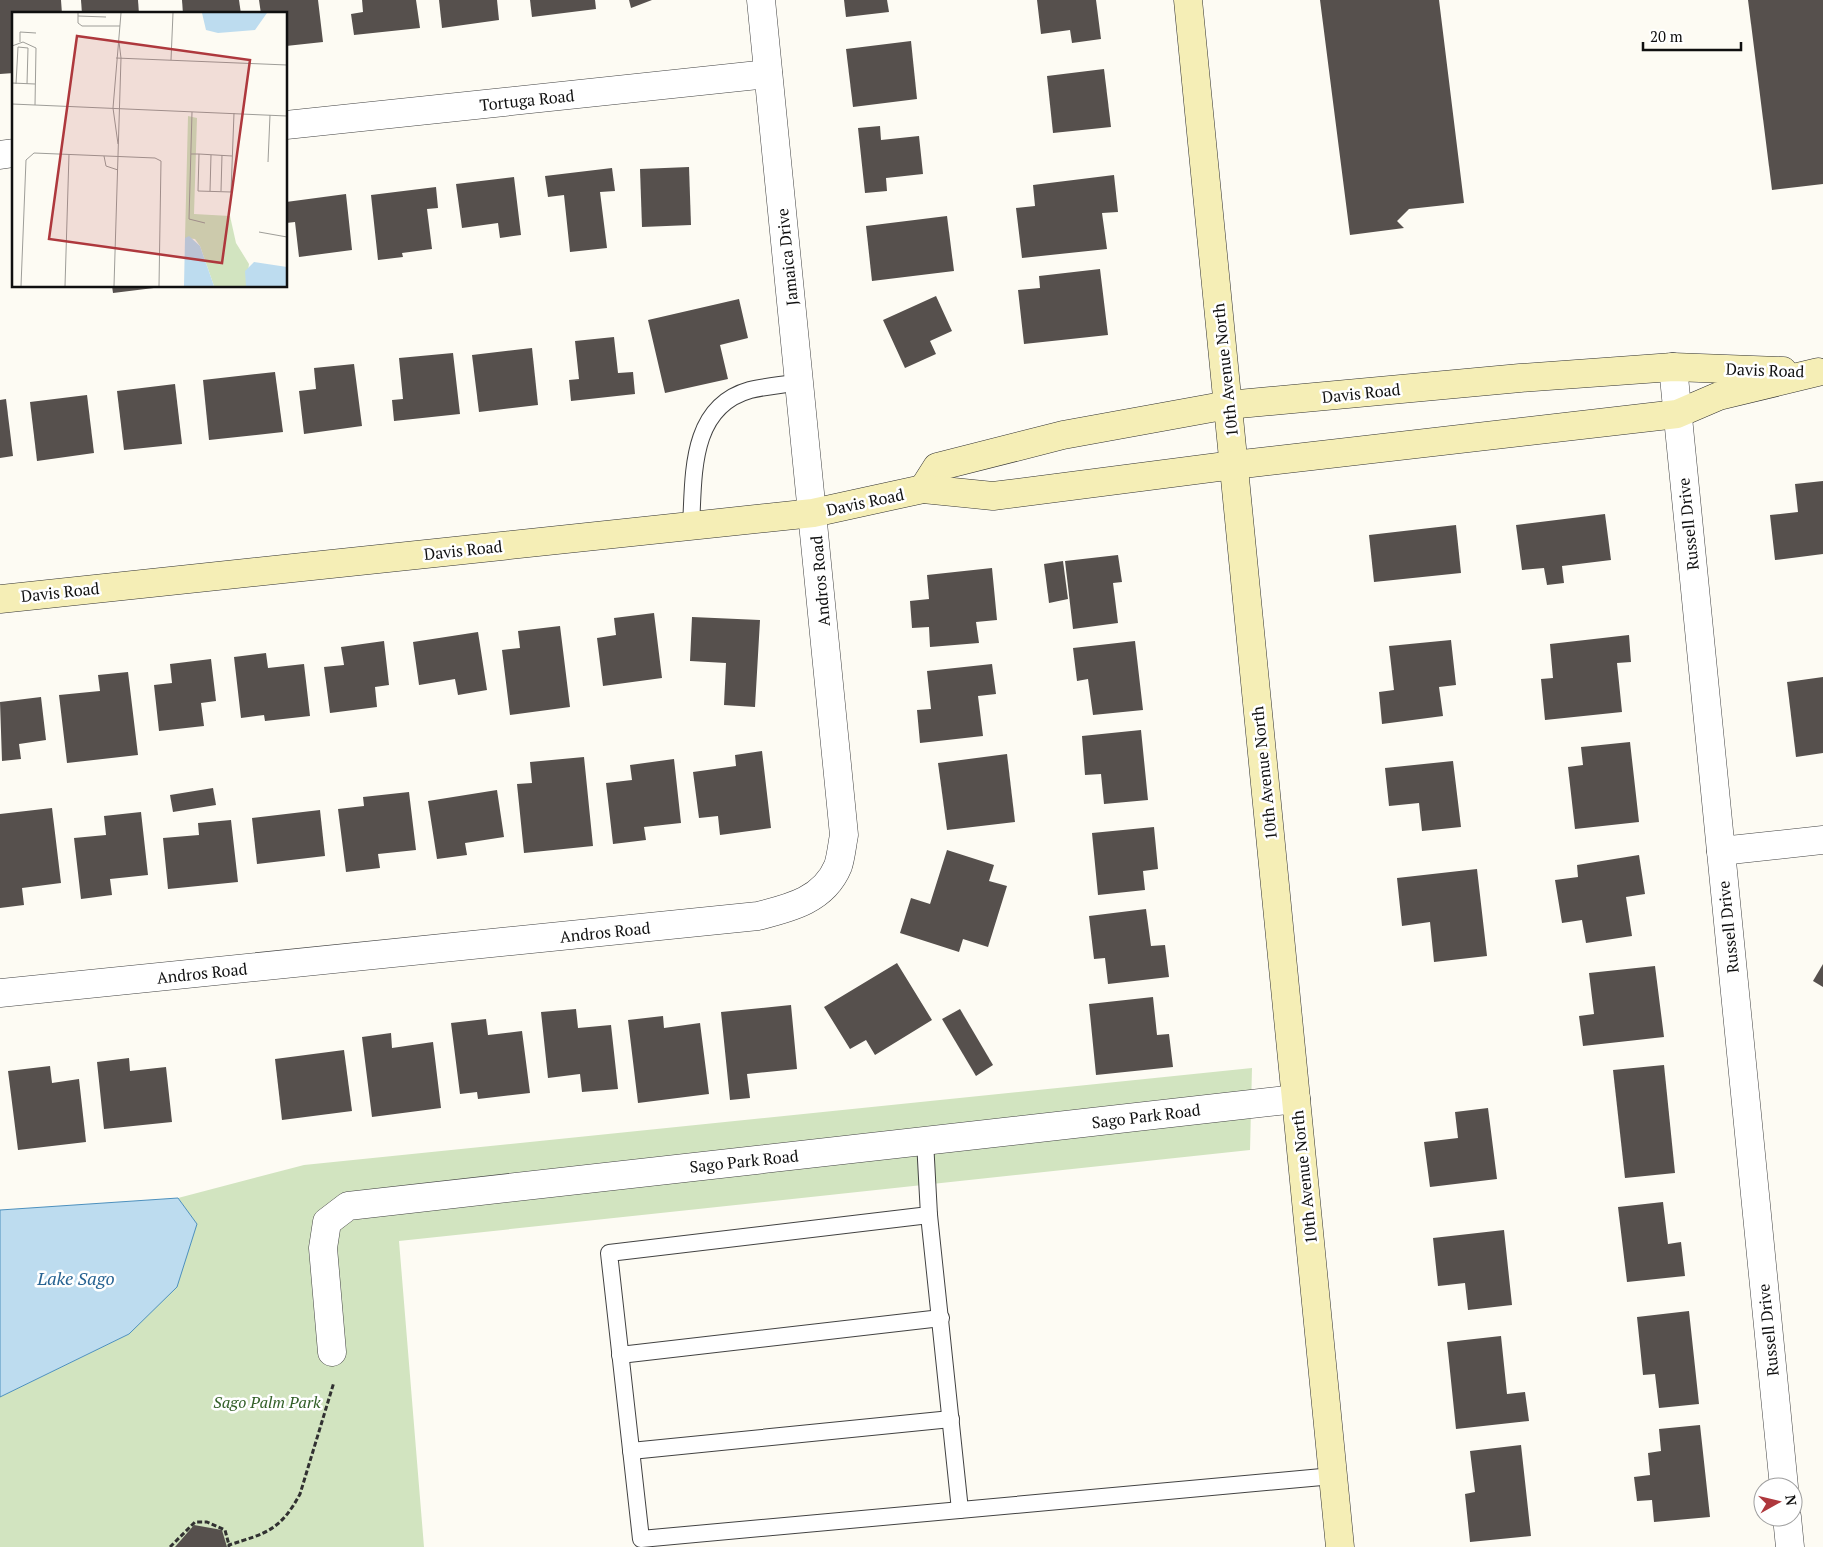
<svg xmlns="http://www.w3.org/2000/svg" width="1823" height="1547" viewBox="0 0 1823 1547" font-family="'PT Serif',serif">
<rect width="100%" height="100%" fill="#fdfbf3"/>
<polygon fill="#d2e4c0" points="1252,1068 1250,1150 399,1241 424,1547 0,1547 0,1397 129,1334 197,1224 178,1198 304,1165"/>
<polygon fill="#bddcef" stroke="#4d90bd" points="178,1198 197,1224 177,1287 129,1334 0,1397 0,1210"/>
<g fill="#56504d">
<polygon points="0,0 61,0 62,14 14,14 14,73 0,74"/>
<polygon points="81,0 138,0 139,14 82,14"/>
<polygon points="182,0 239,0 241,14 183,14"/>
<polygon points="259,0 318,0 323,42 286,46 286,14 261,14"/>
<polygon points="362,0 416,0 420,28 354,35 351,14 363,12"/>
<polygon points="439,0 497,0 499,20 442,28"/>
<polygon points="530,0 595,0 596,9 532,17"/>
<polygon points="629,0 652,0 631,8"/>
<polygon points="844,0 887,0 889,12 846,17"/>
<polygon points="1037,0 1096,0 1101,39 1072,43 1070,30 1041,34"/>
<polygon points="1320,0 1439,0 1464,203 1409,209 1397,221 1404,228 1350,235"/>
<polygon points="1748,0 1823,0 1823,184 1772,190"/>
<polygon points="911,41 917,99 853,107 846,49"/>
<polygon points="1104,69 1111,127 1053,133 1047,76"/>
<polygon points="880,126 881,140 919,136 923,174 886,178 887,191 865,193 858,128"/>
<polygon points="689,167 691,225 642,227 640,169"/>
<polygon points="612,168 615,191 600,192 607,248 570,252 564,195 548,197 545,176"/>
<polygon points="1114,175 1118,212 1102,213 1107,249 1022,258 1016,208 1035,206 1033,185"/>
<polygon points="514,177 521,235 500,238 498,223 462,228 456,184"/>
<polygon points="436,187 438,208 427,209 432,249 402,253 403,257 378,260 371,195"/>
<polygon points="346,194 352,250 299,257 295,222 286,223 286,202"/>
<polygon points="947,216 954,271 872,281 866,226"/>
<polygon points="1100,269 1108,335 1024,344 1018,290 1040,288 1039,276"/>
<polygon points="112,286 162,286 162,287 113,293"/>
<polygon points="936,296 952,331 930,341 936,354 905,368 883,320"/>
<polygon points="739,299 748,338 720,345 728,379 665,393 648,320"/>
<polygon points="614,337 618,373 633,372 635,394 571,401 569,380 579,379 575,341"/>
<polygon points="532,348 538,405 479,412 472,355"/>
<polygon points="453,353 460,414 394,421 392,400 403,399 399,358"/>
<polygon points="354,364 362,426 304,434 299,391 316,389 314,368"/>
<polygon points="275,372 283,432 209,440 203,380"/>
<polygon points="175,384 182,444 124,450 117,391"/>
<polygon points="87,395 94,453 37,461 30,402"/>
<polygon points="6,399 13,456 0,458 0,400"/>
<polygon points="1823,481 1823,554 1775,560 1770,515 1798,512 1795,484"/>
<polygon points="1605,514 1611,560 1562,566 1564,583 1547,585 1544,568 1522,570 1516,525"/>
<polygon points="1456,525 1461,573 1374,582 1369,535"/>
<polygon points="1118,555 1122,582 1113,583 1118,623 1073,629 1065,561"/>
<polygon points="1063,561 1068,599 1049,603 1044,564"/>
<polygon points="992,568 997,620 976,622 979,643 930,647 929,627 912,628 910,601 929,599 927,575"/>
<polygon points="654,613 662,678 603,686 597,638 616,635 614,618"/>
<polygon points="692,617 760,620 755,707 724,705 726,663 690,661"/>
<polygon points="560,626 570,707 510,715 502,650 520,648 518,631"/>
<polygon points="478,632 487,690 458,695 455,679 419,685 413,642"/>
<polygon points="1629,635 1631,662 1617,663 1622,712 1545,720 1541,679 1553,678 1550,644"/>
<polygon points="1451,640 1456,685 1439,687 1443,716 1382,724 1379,692 1394,690 1389,646"/>
<polygon points="384,641 389,685 375,687 377,707 330,713 324,667 344,665 341,647"/>
<polygon points="1135,641 1143,710 1093,715 1088,679 1077,681 1073,648"/>
<polygon points="266,653 268,668 304,664 310,716 265,721 264,715 241,718 234,657"/>
<polygon points="211,659 216,701 201,703 204,726 159,731 154,685 172,683 170,664"/>
<polygon points="992,664 996,694 978,696 983,736 920,743 917,710 931,709 927,671"/>
<polygon points="128,672 138,755 67,763 59,695 100,691 98,675"/>
<polygon points="1823,677 1823,753 1796,757 1787,682"/>
<polygon points="41,697 46,740 19,744 21,759 2,761 0,702"/>
<polygon points="1141,730 1148,800 1104,804 1101,774 1085,775 1082,736"/>
<polygon points="1630,742 1639,822 1575,829 1568,767 1583,765 1581,747"/>
<polygon points="762,751 771,828 720,835 718,816 699,818 693,772 736,766 735,755"/>
<polygon points="1007,754 1015,822 947,830 938,763"/>
<polygon points="584,757 593,846 524,853 517,784 532,783 530,762"/>
<polygon points="674,759 681,823 644,827 646,840 613,844 606,783 632,780 630,765"/>
<polygon points="1453,761 1461,827 1422,831 1419,803 1389,806 1385,768"/>
<polygon points="213,788 216,805 173,812 170,795"/>
<polygon points="497,790 504,837 465,843 467,855 437,859 428,801"/>
<polygon points="409,792 416,850 378,854 380,868 346,872 338,809 364,806 363,797"/>
<polygon points="52,808 61,883 22,888 24,905 0,908 0,814"/>
<polygon points="320,810 325,856 257,864 252,818"/>
<polygon points="141,812 148,875 110,879 112,895 81,899 74,838 106,835 104,816"/>
<polygon points="231,820 238,882 168,889 163,838 199,835 198,823"/>
<polygon points="1154,827 1158,869 1143,871 1145,890 1098,895 1092,833"/>
<polygon points="947,850 994,865 989,881 1007,886 988,947 963,939 959,952 900,933 911,898 930,904"/>
<polygon points="1639,855 1645,894 1626,897 1632,936 1586,943 1582,920 1562,923 1555,880 1578,877 1577,865"/>
<polygon points="1477,869 1487,956 1434,962 1430,922 1402,926 1397,878"/>
<polygon points="1146,909 1151,946 1165,945 1169,977 1108,984 1105,958 1094,959 1089,916"/>
<polygon points="897,963 932,1020 875,1055 866,1040 850,1049 824,1007"/>
<polygon points="1823,964 1823,987 1813,981"/>
<polygon points="1655,966 1664,1037 1583,1046 1579,1016 1594,1014 1589,973"/>
<polygon points="1153,997 1157,1035 1169,1034 1173,1067 1096,1075 1089,1004"/>
<polygon points="791,1005 797,1069 747,1074 750,1098 730,1100 721,1012"/>
<polygon points="576,1009 578,1028 611,1025 618,1089 582,1092 580,1074 548,1078 541,1012"/>
<polygon points="960,1009 993,1065 976,1076 942,1019"/>
<polygon points="663,1016 664,1028 700,1023 709,1094 638,1103 628,1020"/>
<polygon points="486,1019 488,1035 522,1031 530,1093 478,1099 477,1092 460,1094 451,1023"/>
<polygon points="391,1033 392,1048 433,1042 441,1108 372,1117 362,1037"/>
<polygon points="344,1050 352,1111 282,1120 275,1059"/>
<polygon points="129,1058 130,1071 166,1067 172,1122 104,1129 97,1062"/>
<polygon points="1664,1065 1675,1173 1625,1178 1613,1070"/>
<polygon points="50,1066 52,1083 79,1079 86,1142 18,1150 8,1071"/>
<polygon points="1488,1108 1497,1179 1430,1187 1424,1142 1458,1138 1455,1112"/>
<polygon points="1663,1202 1668,1244 1681,1242 1685,1276 1627,1282 1618,1207"/>
<polygon points="1504,1230 1512,1305 1468,1310 1465,1283 1438,1286 1433,1238"/>
<polygon points="1689,1311 1699,1404 1659,1408 1655,1374 1643,1375 1637,1317"/>
<polygon points="1501,1336 1507,1394 1525,1392 1529,1421 1456,1429 1447,1342"/>
<polygon points="1700,1425 1710,1517 1654,1522 1652,1500 1637,1501 1634,1477 1650,1475 1648,1453 1661,1451 1659,1429"/>
<polygon points="1521,1445 1531,1536 1470,1542 1465,1494 1475,1492 1470,1451"/>
<polygon points="194,1525 222,1530 227,1547 175,1547"/>
</g>
<g fill="none" stroke-linecap="round" stroke-linejoin="round">
<defs>
<g id="lane">
<path d="M691,526C694,476 689,407 750,390C766,386 784,385 800,382"/>
<polyline points="925,1141 929,1215 609,1253 641,1539 1333,1476"/>
<polyline points="929,1215 960,1510"/>
<polyline points="620,1355 941,1318"/>
<polyline points="631,1451 951,1419"/>
</g>
<g id="street">
<polyline points="286,125 768,74"/>
<polyline points="0,155 14,153"/>
<polyline points="1673,367 1784,1487"/>
<polyline points="1721,851 1823,840"/>
<path d="M0,993L758,916C790,908 824,900 838,866C841,857 842,845 844,835L761,0"/>
<polyline points="332,1352 323,1248 327,1222 348,1206 1296,1099"/>
<polyline points="1787,1517 1790,1547"/>
</g>
<g id="secondary">
<polyline points="1188,0 1340,1547"/>
<polyline points="923,489 937,467 1063,435 1228,405 1520,378 1673,367 1783,371"/>
<polyline points="0,599 813,513 923,489 993,496 1234,465 1677,414 1719,396 1818,372"/>
</g>
</defs>
<use href="#lane" stroke="#424242" stroke-width="18"/>
<use href="#street" stroke="#424242" stroke-width="29"/>
<use href="#secondary" stroke="#313131" stroke-width="29"/>
<g stroke="#313131" stroke-width="3" stroke-dasharray="5 2.5" stroke-linecap="butt">
<polyline points="170,1547 195,1522 207,1522 225,1530 229,1545"/>
<path d="M229,1547V1545C266,1533 280,1531 300,1494L334,1382"/>
</g>
<use href="#lane" stroke="#fff" stroke-width="16"/>
<use href="#street" stroke="#fff" stroke-width="28"/>
<use href="#secondary" stroke="#f5eeb6" stroke-width="28"/>
</g>
<g text-anchor="middle" dominant-baseline="central" stroke-width="5" stroke-linejoin="round" paint-order="stroke">
<g font-size="16" fill="#0f0f0f" stroke="#fff">
<text transform="translate(527 100) rotate(-6)">Tortuga Road</text>
<text transform="translate(787 257) rotate(-96)">Jamaica Drive</text>
<text transform="translate(1225 370) rotate(-96)">10th Avenue North</text>
<text transform="translate(1765 370) rotate(2)">Davis Road</text>
<text transform="translate(1361 393) rotate(-6)">Davis Road</text>
<text transform="translate(865 502) rotate(-12)">Davis Road</text>
<text transform="translate(1688 524) rotate(-96)">Russell Drive</text>
<text transform="translate(463 550) rotate(-6)">Davis Road</text>
<text transform="translate(820 581) rotate(-95)">Andros Road</text>
<text transform="translate(60 592) rotate(-6)">Davis Road</text>
<text transform="translate(1264 773) rotate(-96)">10th Avenue North</text>
<text transform="translate(1728 927) rotate(-96)">Russell Drive</text>
<text transform="translate(605 932) rotate(-6)">Andros Road</text>
<text transform="translate(202 973) rotate(-6)">Andros Road</text>
<text transform="translate(1146 1116) rotate(-7)">Sago Park Road</text>
<text transform="translate(744 1161) rotate(-6)">Sago Park Road</text>
<text transform="translate(1304 1177) rotate(-96)">10th Avenue North</text>
<text transform="translate(1768 1330) rotate(-96)">Russell Drive</text>
</g>
<g font-size="16" font-style="italic" fill="#325f27" stroke="#fff">
<text x="267" y="1402">Sago Palm Park</text>
</g>
<g font-size="18" font-style="italic" fill="#276392" stroke="#fff">
<text x="76" y="1278">Lake Sago</text>
</g>
</g>
<g transform="translate(12 12)">
<rect width="275" height="275" fill="#fdfbf3"/>
<path d="M176,104L185,106L182,202L218,204L224,231L237,252L234,274H202L188,234L183,227L173,226Z" fill="#d2e4c0"/>
<path d="M190,1H255L243,18L206,21L194,18ZM177,224L188,234L202,274H172L173,226ZM242,250L275,255V274H234L233,259Z" fill="#bddcef"/>
<path fill="none" stroke="#9e9d98" stroke-width="1" d="M66,1V11L70,14H108M66,4L94,5M8,30V20L24,21M0,34L11,30L24,36L23,93M104,46L275,53M159,48L161,1M0,71L23,72M4,72L6,35L16,36L15,72M0,92L275,104M180,100L177,207L193,211M106,132L101,96L109,1M179,142H187L186,179L219,180L222,101M187,142L220,144M92,144L94,154L106,158M256,150L258,103M198,179L199,143M209,179L210,143M247,220L275,225M9,274L14,148L22,141L143,146L149,149L147,274M53,274L57,142M102,274L109,46L107,30"/>
<path fill="#ae383d" fill-opacity="0.15" stroke="#ae383d" stroke-width="2.5" d="M65,24L238,48L210,251L37,227Z"/>
<rect width="275" height="275" fill="none" stroke="#0f0f0f" stroke-width="2.5"/>
</g>
<g transform="translate(1778 1502) rotate(82)"><circle r="24" fill="#ffffff" stroke="#9f9f9f"/>
<path d="M0-4L9 19L0 12L-9 19Z" fill="#ae383d"/>
<text y="-8" font-size="14" font-weight="bold" text-anchor="middle" fill="#0f0f0f">N</text>
</g>
<path d="M1643 42v8h98v-8" fill="none" stroke="#0f0f0f" stroke-width="2.5"/>
<text x="1650" y="42" font-size="15" fill="#0f0f0f" stroke="#ffffff" stroke-width="4" paint-order="stroke">20 m</text>
</svg>
